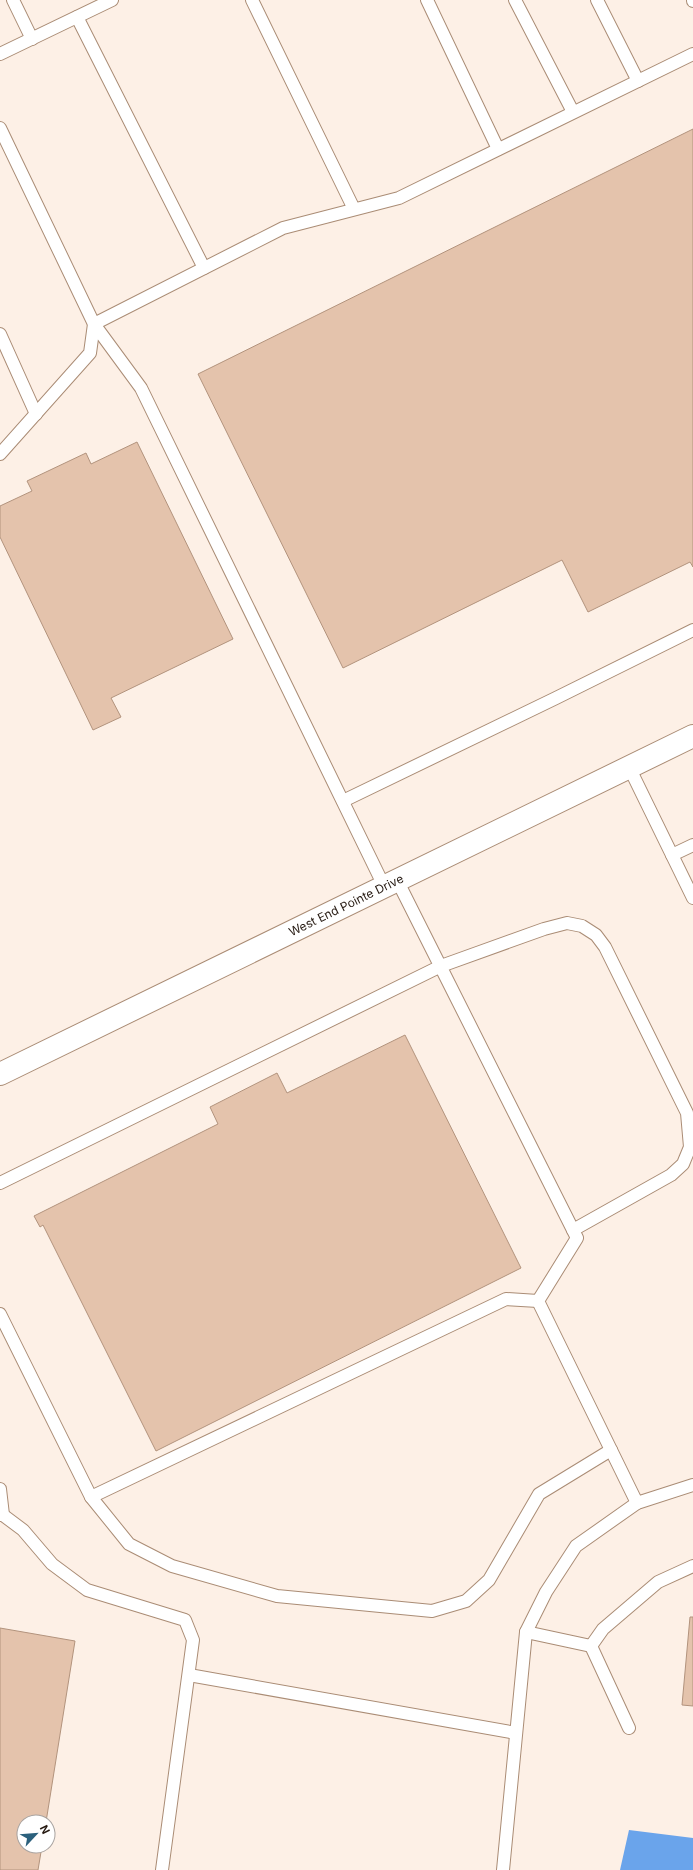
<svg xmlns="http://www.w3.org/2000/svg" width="693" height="1870" viewBox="0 0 693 1870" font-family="Inter,sans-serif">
<rect width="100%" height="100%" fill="#fdf0e6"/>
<polygon fill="#6aa4eb" points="629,1830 693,1838 693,1870 620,1870"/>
<g fill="#e4c3ac" stroke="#b2937d">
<polygon points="693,129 693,567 690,562 588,612 562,560 343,668 198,374"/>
<polygon points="137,442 233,639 111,698 121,717 93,730 0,537 0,506 32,491 27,481 86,453 91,464"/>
<polygon points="405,1035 521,1268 156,1451 43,1225 40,1227 34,1216 218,1124 210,1107 277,1073 287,1093"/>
<polygon points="690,1617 693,1617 693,1706 682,1705"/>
<polygon points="0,1628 75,1641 46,1822 24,1822 24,1846 42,1846 38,1870 0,1870"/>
</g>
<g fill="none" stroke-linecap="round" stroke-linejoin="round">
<defs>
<g id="lane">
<polyline points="13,0 32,39"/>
<polyline points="252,0 354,209"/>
<polyline points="427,0 498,149"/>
<polyline points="515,0 573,112"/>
<polyline points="597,0 638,81"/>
<polyline points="693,0 693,1"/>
<polyline points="77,17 204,268"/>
<polyline points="0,54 112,0"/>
<polyline points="0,128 94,324 283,228 399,198 693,54"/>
<polyline points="94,324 141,388 384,886"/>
<polyline points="0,334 36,414"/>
<polyline points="0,454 90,353 94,324"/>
<polyline points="629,767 693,898"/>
<polyline points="343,801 556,698 693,630"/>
<polyline points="672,855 693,845"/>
<polyline points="397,880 577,1238 538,1301 637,1503"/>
<polyline points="0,1183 441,966 544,929 567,923 582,926 596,935 605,947 687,1113 690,1147 683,1164 671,1175 573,1230"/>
<polyline points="0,1314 91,1497 129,1544 172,1566 277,1596 432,1611 466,1601 489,1580 539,1494 611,1450"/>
<polyline points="0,1489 3,1515"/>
<polyline points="91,1497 506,1299 538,1301"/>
<polyline points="0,1515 3,1515 23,1530 52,1564 87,1590 185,1620 193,1640 162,1870"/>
<polyline points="526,1632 591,1646"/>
<polyline points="189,1675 516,1733"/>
<polyline points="629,1728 591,1646 603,1629 658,1582 693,1566"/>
<polyline points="503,1870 526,1632 546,1592 576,1546 637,1503 693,1485"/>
</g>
<polyline id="street" points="0,1074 693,736"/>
</defs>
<use href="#lane" stroke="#aa8c75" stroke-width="14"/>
<use href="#street" stroke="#aa8c75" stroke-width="24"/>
<use href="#lane" stroke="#fff" stroke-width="12"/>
<use href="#street" stroke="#fff" stroke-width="22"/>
</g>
<g text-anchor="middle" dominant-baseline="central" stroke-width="3" stroke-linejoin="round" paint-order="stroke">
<g font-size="12" fill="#251911" stroke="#fff">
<text transform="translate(346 905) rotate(-26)">West End Pointe Drive</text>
</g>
</g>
<g transform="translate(36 1834) rotate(64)"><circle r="19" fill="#ffffff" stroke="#a8a3a0"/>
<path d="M0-3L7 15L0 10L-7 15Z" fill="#2c617d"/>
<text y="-6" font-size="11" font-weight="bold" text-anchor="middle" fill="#251911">N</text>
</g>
</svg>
